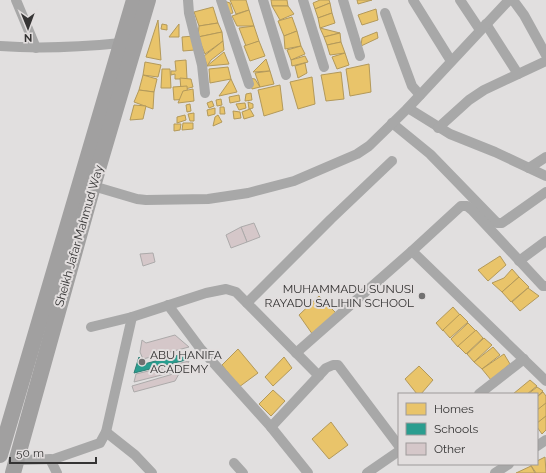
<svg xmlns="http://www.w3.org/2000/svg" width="546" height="473" viewBox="0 0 546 473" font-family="Raleway,sans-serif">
<rect width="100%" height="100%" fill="#e1dfdf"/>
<g fill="#e9c46a" stroke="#b3995a">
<polygon points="230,0 246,0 249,10 236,14"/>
<polygon points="271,0 287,0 288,6 272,6"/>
<polygon points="320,0 329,0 330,3 315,9 313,3"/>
<polygon points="357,0 372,0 358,4"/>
<polygon points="224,1 230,3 233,13 228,14"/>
<polygon points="330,3 332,13 318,18 315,9"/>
<polygon points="272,6 288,6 294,14 280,20"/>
<polygon points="213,7 218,23 199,26 194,12"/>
<polygon points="376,9 378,20 362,25 358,15"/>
<polygon points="249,10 254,26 237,26 232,16"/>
<polygon points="332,13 335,23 320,28 318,18"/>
<polygon points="292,17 297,31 284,36 278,21"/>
<polygon points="158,20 161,60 146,57"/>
<polygon points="218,23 222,32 198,37 199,26"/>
<polygon points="162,24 167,25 167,30 161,29"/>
<polygon points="179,24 179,37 169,37"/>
<polygon points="254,26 259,41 246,46 239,28"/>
<polygon points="320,28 340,33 324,37"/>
<polygon points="297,31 301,46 285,49 284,36"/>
<polygon points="222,32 223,41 205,54 198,37"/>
<polygon points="377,32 378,38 361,46 362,38"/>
<polygon points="340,33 341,42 327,45 324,37"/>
<polygon points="194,36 195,50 183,51 182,37"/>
<polygon points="223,41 224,50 211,60 207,66 204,56"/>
<polygon points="259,41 265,56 250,61 244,46"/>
<polygon points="341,42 345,53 330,55 327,45"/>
<polygon points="301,46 305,54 291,60 287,50"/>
<polygon points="224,52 229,64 207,66"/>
<polygon points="345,53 349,65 337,69 332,57"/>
<polygon points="305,56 308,62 292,66 291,60"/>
<polygon points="266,59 270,71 253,72"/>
<polygon points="186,60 187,79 175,79 175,74 171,75 171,71 176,71 175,61"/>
<polygon points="145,62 161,65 158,77 143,75"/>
<polygon points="305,63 307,73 298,78 295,66"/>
<polygon points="369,64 371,92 350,96 346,69"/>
<polygon points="228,67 231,79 210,83 209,69"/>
<polygon points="162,69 170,69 171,88 161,88"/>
<polygon points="270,71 274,84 260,87 255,73"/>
<polygon points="341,72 344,99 326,101 321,75"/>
<polygon points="143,75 157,79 154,92 139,90"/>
<polygon points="312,77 315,104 298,109 290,82"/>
<polygon points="180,78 191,79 193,87 181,90"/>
<polygon points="249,78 255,79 260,87 252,89"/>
<polygon points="231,79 237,92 219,96"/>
<polygon points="280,85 283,110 264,116 258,90"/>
<polygon points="187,86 188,99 174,100 173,87"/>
<polygon points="193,89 194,101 178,103 183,91"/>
<polygon points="139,90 154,92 153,109 134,102"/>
<polygon points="251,93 252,100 245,101 246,94"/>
<polygon points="239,95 240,101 230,103 229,97"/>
<polygon points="221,99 222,105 217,106 216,100"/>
<polygon points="212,101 214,106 209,108 207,103"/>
<polygon points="248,102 253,104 253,108 249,109"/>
<polygon points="245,103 246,108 239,110 236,104"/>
<polygon points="190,104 191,111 187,112 186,105"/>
<polygon points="134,105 146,106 143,119 130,120"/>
<polygon points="220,107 224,107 225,114 220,114"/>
<polygon points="215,108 215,114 208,116 207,110"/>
<polygon points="250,109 254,116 244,119 242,112"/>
<polygon points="233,111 240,112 241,118 234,119"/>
<polygon points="194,113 194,121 190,121 188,114"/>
<polygon points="185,115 186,120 177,123 177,117"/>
<polygon points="218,115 222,122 213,126 215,117"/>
<polygon points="183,123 193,123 193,129 182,130"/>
<polygon points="174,124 181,124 180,130 174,131"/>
<polygon points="500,256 506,265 488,281 478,270"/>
<polygon points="512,269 519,277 502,292 492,283 504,278"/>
<polygon points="519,277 529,287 511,302 502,292"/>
<polygon points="528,288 539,296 520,311 512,302"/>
<polygon points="319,296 336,313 313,335 299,315"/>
<polygon points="453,307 460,315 443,331 436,323"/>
<polygon points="460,314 468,322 450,338 443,330"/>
<polygon points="468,323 476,331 458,347 451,339"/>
<polygon points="476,330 483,338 466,354 458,346"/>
<polygon points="484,338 492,345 474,362 467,354"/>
<polygon points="493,347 500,355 482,369 474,362"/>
<polygon points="238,349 258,373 239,387 222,365"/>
<polygon points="504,354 510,364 491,380 482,369"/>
<polygon points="284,357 292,368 273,386 265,377"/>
<polygon points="419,366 433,380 421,394 417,394 405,379"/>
<polygon points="530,380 537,386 527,394 513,394"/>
<polygon points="537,387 543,391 537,397 537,394 528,394"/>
<polygon points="273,390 285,401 271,416 259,404"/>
<polygon points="543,392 546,396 546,403 537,411 537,397"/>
<polygon points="546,403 546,416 537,424 537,410"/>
<polygon points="546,416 546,430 542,434 537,427 537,423"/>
<polygon points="331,422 348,445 329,459 312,439"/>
<polygon points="545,457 546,473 536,473 530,464 537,464 537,461"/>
<polygon points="531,466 535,473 516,473"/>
</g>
<polygon fill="#2a9d8f" stroke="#2d7e74" points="191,352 190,359 134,373 139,357 144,364"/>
<g fill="#d5c7c9" stroke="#acaaaa">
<polygon points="254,223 260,237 247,242 241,227"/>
<polygon points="241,227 247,242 231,248 226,235"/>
<polygon points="153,253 155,262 143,266 140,254"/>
<polygon points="175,335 189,347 143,359 140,352 142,340 146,343"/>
<polygon points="189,361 185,369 134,382 136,374"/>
<polygon points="180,372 175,381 134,392 132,386"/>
</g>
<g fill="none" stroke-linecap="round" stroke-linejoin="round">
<g stroke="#a8a8a8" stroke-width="10">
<polyline points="16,0 36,48"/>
<polyline points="188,0 189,13 202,65 205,93"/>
<polyline points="221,0 249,84"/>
<polyline points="263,0 286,75"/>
<polyline points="303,0 324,67"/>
<polyline points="343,0 360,56"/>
<polyline points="413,0 451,61"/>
<polyline points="460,0 480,30"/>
<polyline points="513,0 524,15 546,55"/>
<polyline points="385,13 412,86 420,95"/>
<polyline points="486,24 518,74"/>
<path d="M0,46C41,49 81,47 121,43"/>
<polyline points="408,108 450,134 495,152 546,176"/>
<polyline points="392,123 430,154 497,223 502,223 546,192"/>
<polyline points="438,128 469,100 484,90 546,61"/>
<polyline points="529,168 546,157"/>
<polyline points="93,186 137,199 146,200 208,199 248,193 294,181 357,154 369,146 408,108 509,0"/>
<polyline points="412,251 546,381"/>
<polyline points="519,261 546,241"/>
<polyline points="247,303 331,219 392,161"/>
<polyline points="168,305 200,348 271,427 308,473"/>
<polyline points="91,327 132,317 206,293 226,289 236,292 319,376"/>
<polyline points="296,353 412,251 461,206 467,206 472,210 543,286 546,286"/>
<polyline points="479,394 524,359"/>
<polyline points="271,427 326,368 333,365 338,365 399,446"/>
<polyline points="106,432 135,455 152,473"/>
<polyline points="537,446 546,440"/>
<polyline points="50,459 57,473"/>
<polyline points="17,460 54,459 100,443 106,432 132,317"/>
<polyline points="234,463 243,473"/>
<polyline points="367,473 399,451"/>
<polyline points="495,473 509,464"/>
</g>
<g stroke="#a1a0a0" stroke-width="16">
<polyline points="0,455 134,0"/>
<polyline points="13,473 93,186 148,0"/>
</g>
</g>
<g fill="#717070" stroke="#e2dede" stroke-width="1.5">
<circle cx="422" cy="296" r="4"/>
<circle cx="142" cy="362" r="4"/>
</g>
<g text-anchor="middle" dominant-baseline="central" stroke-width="4" stroke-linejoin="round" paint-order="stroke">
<g font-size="12" fill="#353434" stroke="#e2dede">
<text transform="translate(79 236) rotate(-74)">Sheikh Jafar Mahmud Way</text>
</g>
<g font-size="12" fill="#353434" stroke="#e2dede" text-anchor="end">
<text x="414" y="289">MUHAMMADU SUNUSI<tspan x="414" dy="14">RAYADU SALIHIN SCHOOL</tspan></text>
<text x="150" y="355" text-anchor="start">ABU HANIFA<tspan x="150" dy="14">ACADEMY</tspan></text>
</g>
</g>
<rect x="398" y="393" width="140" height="72" fill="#e2dede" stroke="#9d9a9a"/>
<rect x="406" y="403" width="20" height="12" fill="#e9c46a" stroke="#9d9a9a"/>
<text x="434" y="413" font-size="12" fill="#353434">Homes</text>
<rect x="406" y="423" width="20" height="12" fill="#2a9d8f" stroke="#9d9a9a"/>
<text x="434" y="433" font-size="12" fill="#353434">Schools</text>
<rect x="406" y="443" width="20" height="12" fill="#d5c7c9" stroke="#9d9a9a"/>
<text x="434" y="453" font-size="12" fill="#353434">Other</text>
<g transform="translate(28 28) rotate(179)" stroke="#e2dede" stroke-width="3" paint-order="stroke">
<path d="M0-3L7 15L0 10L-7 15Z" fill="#353434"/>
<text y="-6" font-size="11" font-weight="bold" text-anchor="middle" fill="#353434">N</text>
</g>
<path d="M10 457v6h86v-6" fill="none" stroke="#353434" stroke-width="2"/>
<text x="16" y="457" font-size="12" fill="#353434" stroke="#e2dede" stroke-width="3" paint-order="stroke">50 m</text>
</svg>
